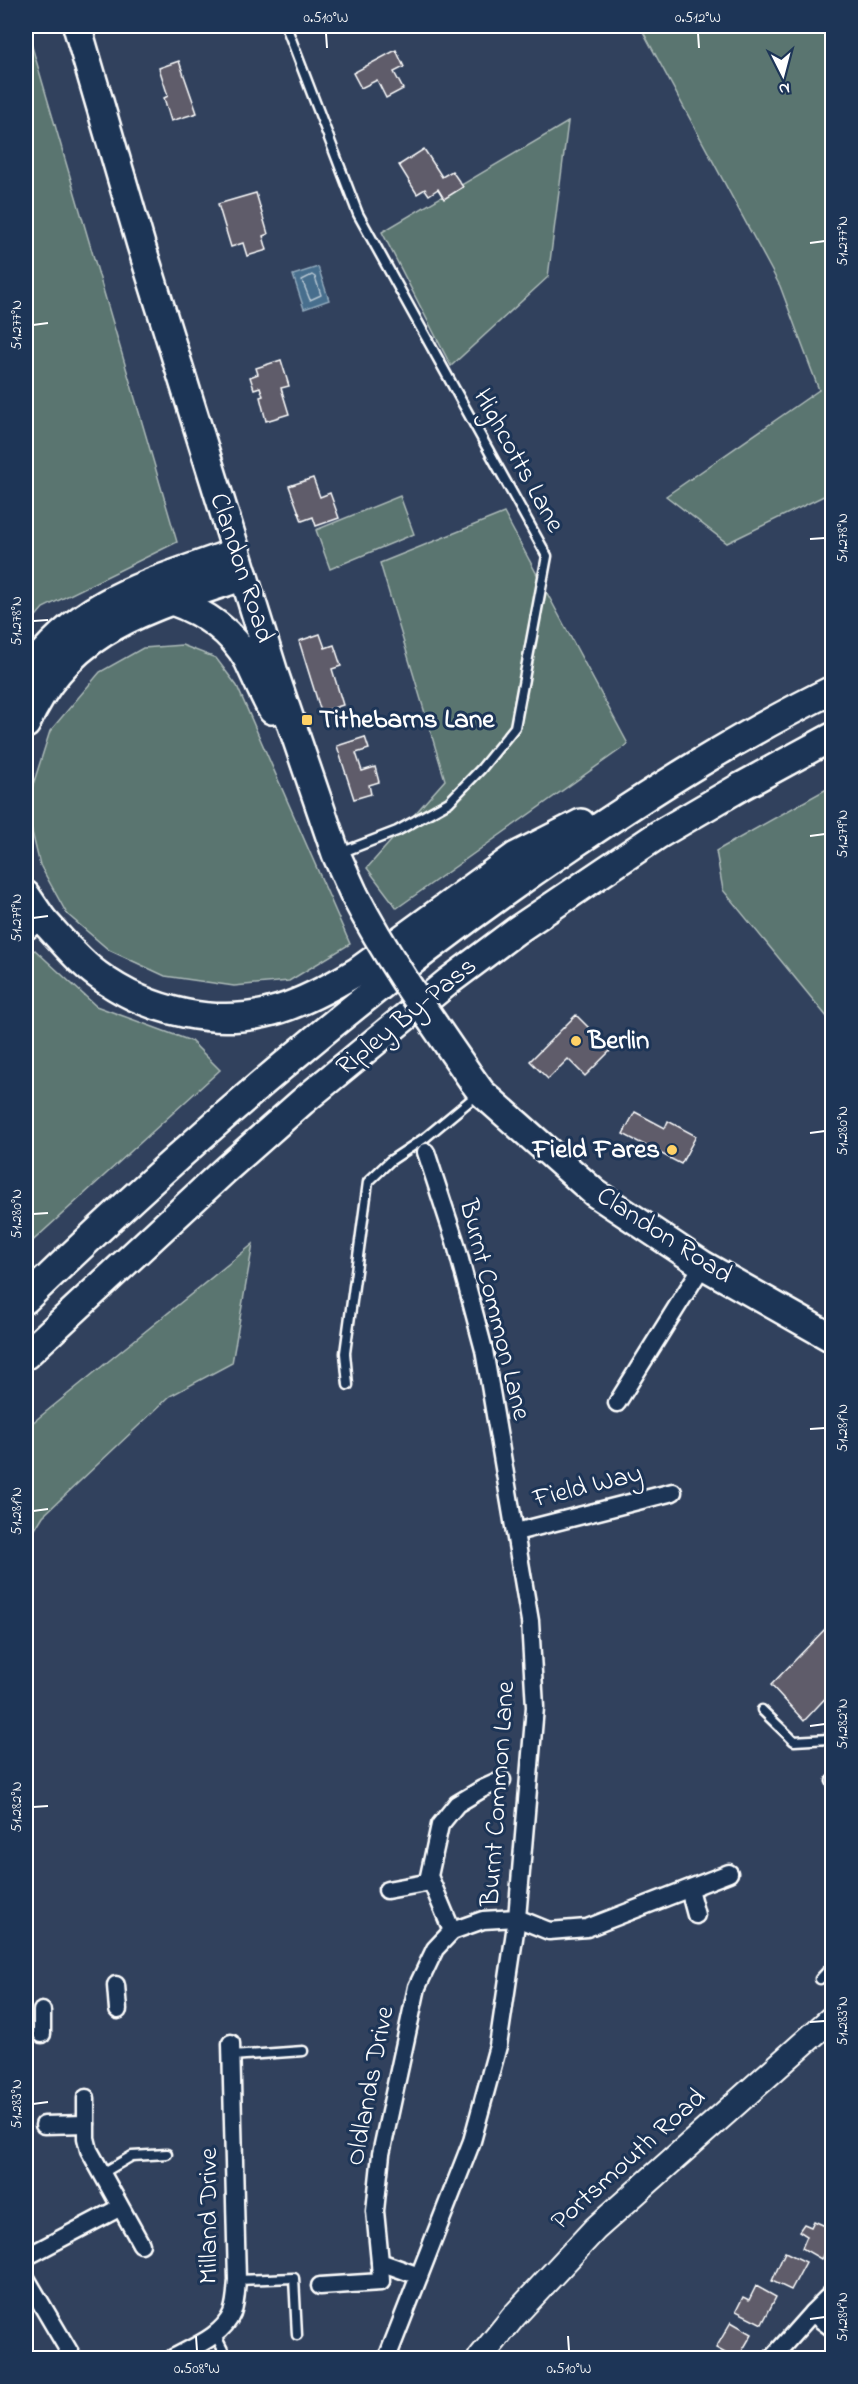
<svg xmlns="http://www.w3.org/2000/svg" width="858" height="2384" viewBox="0 0 858 2384" font-family="'Indie Flower',sans-serif">
<rect width="100%" height="100%" fill="#31415d"/>
<filter id="ink" filterUnits="userSpaceOnUse"><feTurbulence type="fractalNoise" baseFrequency=".0167" numOctaves="2"/><feDisplacementMap in="SourceGraphic" scale="12" xChannelSelector="R" yChannelSelector="G"/><feConvolveMatrix kernelMatrix="1 2 1 2 8 2 1 2 1" color-interpolation-filters="sRGB"/></filter>
<g filter="url(#ink)">
<g fill="#5a7470" stroke="#acbab8" stroke-width="1.5">
<polygon points="26,26 177,542 43,608 26,628"/>
<polygon points="640,26 832,26 832,492 727,543 666,496 819,390 780,286"/>
<polygon points="568,122 548,277 451,366 382,232"/>
<polygon points="400,496 414,534 330,569 316,530"/>
<polygon points="504,513 628,744 397,908 367,868 445,780 380,563"/>
<polygon points="182,645 216,658 237,686 350,944 289,981 234,986 165,976 109,950 67,914 40,865 26,807 50,731 100,672 143,648"/>
<polygon points="832,786 832,1023 723,890 716,851"/>
<polygon points="35,950 96,1006 191,1041 220,1070 26,1247 26,956"/>
<polygon points="253,1244 232,1363 170,1396 43,1516 26,1544 26,1428"/>
</g>
<polygon fill="#466e8d" stroke="#90a8bb" stroke-width="1.5" points="318,267 329,300 304,309 293,275"/>
<g fill="none" stroke-linecap="round" stroke-linejoin="round">
<polygon stroke="#b5c5d1" stroke-width="1.5" points="312,275 315,277 321,295 310,300 302,280"/>
</g>
<g fill="#5f5c6b" stroke="#fff" stroke-width="1.5">
<polygon points="396,50 404,67 394,72 403,89 386,98 377,80 361,88 353,73"/>
<polygon points="179,61 197,113 171,121 164,98 168,96 159,68"/>
<polygon points="424,149 442,177 452,171 463,187 444,199 438,189 429,195 425,189 417,194 399,165"/>
<polygon points="256,193 268,234 263,236 267,250 247,256 243,243 231,247 218,204"/>
<polygon points="281,360 289,386 281,388 289,414 266,421 260,397 263,396 260,387 254,389 250,377 258,374 256,368"/>
<polygon points="313,478 320,497 330,493 339,518 316,526 313,517 302,521 289,486"/>
<polygon points="320,634 325,648 334,645 341,666 332,669 343,705 321,712 299,641"/>
<polygon points="365,737 369,749 356,753 362,771 375,767 379,782 369,785 371,794 354,799 337,746"/>
<polygon points="576,1015 611,1050 585,1076 568,1059 548,1079 530,1061"/>
<polygon points="635,1112 665,1128 668,1121 696,1136 681,1164 623,1134"/>
<polygon points="826,1628 832,1634 832,1691 804,1721 771,1685"/>
<polygon points="814,2221 832,2229 832,2236 821,2259 802,2248 807,2236 799,2231 804,2224 811,2227"/>
<polygon points="785,2252 806,2262 791,2290 772,2281"/>
<polygon points="756,2286 776,2297 762,2324 736,2311 743,2297 749,2300"/>
<polygon points="731,2322 752,2334 738,2358 734,2358 716,2348"/>
</g>
<g fill="none" stroke-linecap="round" stroke-linejoin="round">
<defs>
<g id="service">
<polyline points="286,26 358,214 547,556 515,727 481,769 449,802 397,831 340,853"/>
<polyline points="348,1385 345,1353 368,1182 390,1161 426,1137 478,1094"/>
<polyline points="762,1710 794,1741 829,1739 832,1736"/>
<polyline points="831,1781 832,1783"/>
<polyline points="820,1979 832,1966"/>
<polyline points="232,2056 303,2051"/>
<polyline points="101,2174 132,2156 167,2154"/>
<polyline points="237,2280 294,2278 297,2335"/>
<polyline points="215,2334 227,2358"/>
</g>
<g id="minor">
<polyline points="26,932 43,920"/>
<polyline points="617,1403 703,1265"/>
<polyline points="516,1532 673,1492"/>
<polyline points="689,1889 696,1915"/>
<polyline points="387,1890 431,1882"/>
<polyline points="452,1931 429,1876 440,1825 457,1804 482,1789 502,1780"/>
<polyline points="116,1985 118,2010"/>
<polyline points="42,2011 42,2034"/>
<polyline points="86,2098 86,2138 89,2150 141,2244"/>
<polyline points="44,2125 86,2124"/>
<polyline points="26,2257 119,2208"/>
<polyline points="419,2276 380,2262 375,2211 381,2154 417,1987 435,1949 452,1931 483,1920 517,1918 549,1931 587,1928 729,1873"/>
<polyline points="26,2278 73,2358"/>
<polyline points="320,2286 381,2282 380,2262"/>
<polyline points="812,2313 832,2328"/>
<path d="M173,2358C193,2347 223,2336 232,2313C236,2303 236,2290 237,2280L231,2043"/>
<polyline points="387,2358 472,2141 498,2046 517,1918 535,1707 530,1621 484,1350 455,1241 426,1152"/>
<polyline points="772,2358 812,2313 832,2293"/>
</g>
<polyline id="secondary" points="480,2358 514,2316 595,2229 832,2018"/>
<g id="primary">
<polyline points="77,26 141,245 274,673 336,854 354,894"/>
<path d="M172,601C203,612 231,630 248,660C256,677 263,694 272,710"/>
<path d="M26,675C81,597 152,583 236,552"/>
<path d="M26,724C70,625 150,609 244,576"/>
<polyline points="26,895 43,920"/>
<polyline points="473,1081 481,1092 595,1193 703,1265 832,1338"/>
</g>
<g id="trunk">
<path d="M43,920C60,938 77,960 98,975C148,1012 219,1029 280,1009C308,1000 333,986 358,971L516,856L581,823"/>
<path d="M26,1299C197,1134 377,977 574,844C657,788 742,734 832,690"/>
<polyline points="26,1355 224,1171 303,1101 449,981 517,930 658,835 742,786 832,737"/>
</g>
</defs>
<use href="#service" stroke="#fff" stroke-width="13"/>
<use href="#minor" stroke="#fff" stroke-width="21"/>
<use href="#secondary" stroke="#fff" stroke-width="28"/>
<use href="#primary" stroke="#fff" stroke-width="32"/>
<use href="#trunk" stroke="#fff" stroke-width="32"/>
<use href="#service" stroke="#1d3557" stroke-width="8"/>
<use href="#minor" stroke="#1d3557" stroke-width="16"/>
<use href="#secondary" stroke="#1d3557" stroke-width="24"/>
<use href="#primary" stroke="#1d3557" stroke-width="27"/>
<use href="#trunk" stroke="#1d3557" stroke-width="27"/>
<defs>
<path id="primary-bridge" d="M354,894C388,960 431,1020 473,1081"/>
</defs>
<use href="#primary-bridge" stroke="#fff" stroke-width="32" stroke-linecap="butt"/>
<use href="#primary-bridge" stroke="#1d3557" stroke-width="27"/>
</g>
</g>
<path fill="none" stroke="#fff" stroke-width="2" d="M326,33L327,48M698,33L699,48M810,243L825,241M33,325L48,323M810,539L825,538M33,621L48,620M810,836L825,834M33,918L48,916M810,1133L825,1131M33,1214L48,1213M810,1429L825,1428M33,1511L48,1509M810,1726L825,1724M33,1807L48,1806M810,2022L825,2021M33,2104L48,2102M810,2319L825,2317M196,2336L197,2351M568,2336L569,2351"/>
<g fill="#ffd166" stroke="#1d3557" stroke-width="2">
<rect x="301" y="714" width="12" height="12" rx="3"/>
<circle cx="576" cy="1041" r="6"/>
<circle cx="672" cy="1150" r="6"/>
</g>
<g text-anchor="middle" dominant-baseline="central" stroke-width="6" stroke-linejoin="round" paint-order="stroke">
<g font-size="27" fill="#fff" stroke="#1d3557">
<text transform="translate(518 461) rotate(61)">Highcotts Lane</text>
<text transform="translate(241 568) rotate(72)">Clandon Road</text>
<text transform="translate(407 1017) rotate(-39)">Ripley By-Pass</text>
<text transform="translate(664 1236) rotate(33)">Clandon Road</text>
<text transform="translate(494 1310) rotate(76)">Burnt Common Lane</text>
<text transform="translate(588 1487) rotate(-14)">Field Way</text>
<text transform="translate(499 1794) rotate(-86)">Burnt Common Lane</text>
<text transform="translate(371 2086) rotate(-79)">Oldlands Drive</text>
<text transform="translate(629 2160) rotate(-42)">Portsmouth Road</text>
<text transform="translate(209 2216) rotate(-90)">Milland Drive</text>
</g>
<g font-size="27" font-weight="bold" fill="#fff" stroke="#1d3557" text-anchor="start">
<text x="319" y="720">Tithebarns Lane</text>
<text x="588" y="1041">Berlin</text>
<text x="660" y="1150" text-anchor="end">Field Fares</text>
</g>
</g>
<rect width="858" height="2384" fill="none" stroke="#1d3557" stroke-width="66"/>
<g transform="translate(783 75) rotate(174)" stroke="#1d3557" stroke-width="4.5" paint-order="stroke">
<path d="M0-4.5L10 22L0 15L-10 22Z" fill="#ffffff"/>
<text y="-9" font-size="16" font-weight="bold" text-anchor="middle" fill="#ffffff">N</text>
</g>
<rect x="33" y="33" width="792" height="2318" fill="none" stroke="#fff" stroke-width="2"/>
<g font-size="15" text-anchor="middle" fill="#fff">
<text x="326" y="22">0.510°W</text>
<text x="698" y="22">0.512°W</text>
<text transform="translate(842 241) rotate(-90)" y="5">51.277°N</text>
<text transform="translate(16 325) rotate(-90)" y="5">51.277°N</text>
<text transform="translate(842 538) rotate(-90)" y="5">51.278°N</text>
<text transform="translate(16 621) rotate(-90)" y="5">51.278°N</text>
<text transform="translate(842 834) rotate(-90)" y="5">51.279°N</text>
<text transform="translate(16 918) rotate(-90)" y="5">51.279°N</text>
<text transform="translate(842 1131) rotate(-90)" y="5">51.280°N</text>
<text transform="translate(16 1214) rotate(-90)" y="5">51.280°N</text>
<text transform="translate(842 1428) rotate(-90)" y="5">51.281°N</text>
<text transform="translate(16 1511) rotate(-90)" y="5">51.281°N</text>
<text transform="translate(842 1724) rotate(-90)" y="5">51.282°N</text>
<text transform="translate(16 1807) rotate(-90)" y="5">51.282°N</text>
<text transform="translate(842 2021) rotate(-90)" y="5">51.283°N</text>
<text transform="translate(16 2104) rotate(-90)" y="5">51.283°N</text>
<text transform="translate(842 2317) rotate(-90)" y="5">51.284°N</text>
<text x="197" y="2373">0.508°W</text>
<text x="569" y="2373">0.510°W</text>
</g>
</svg>
